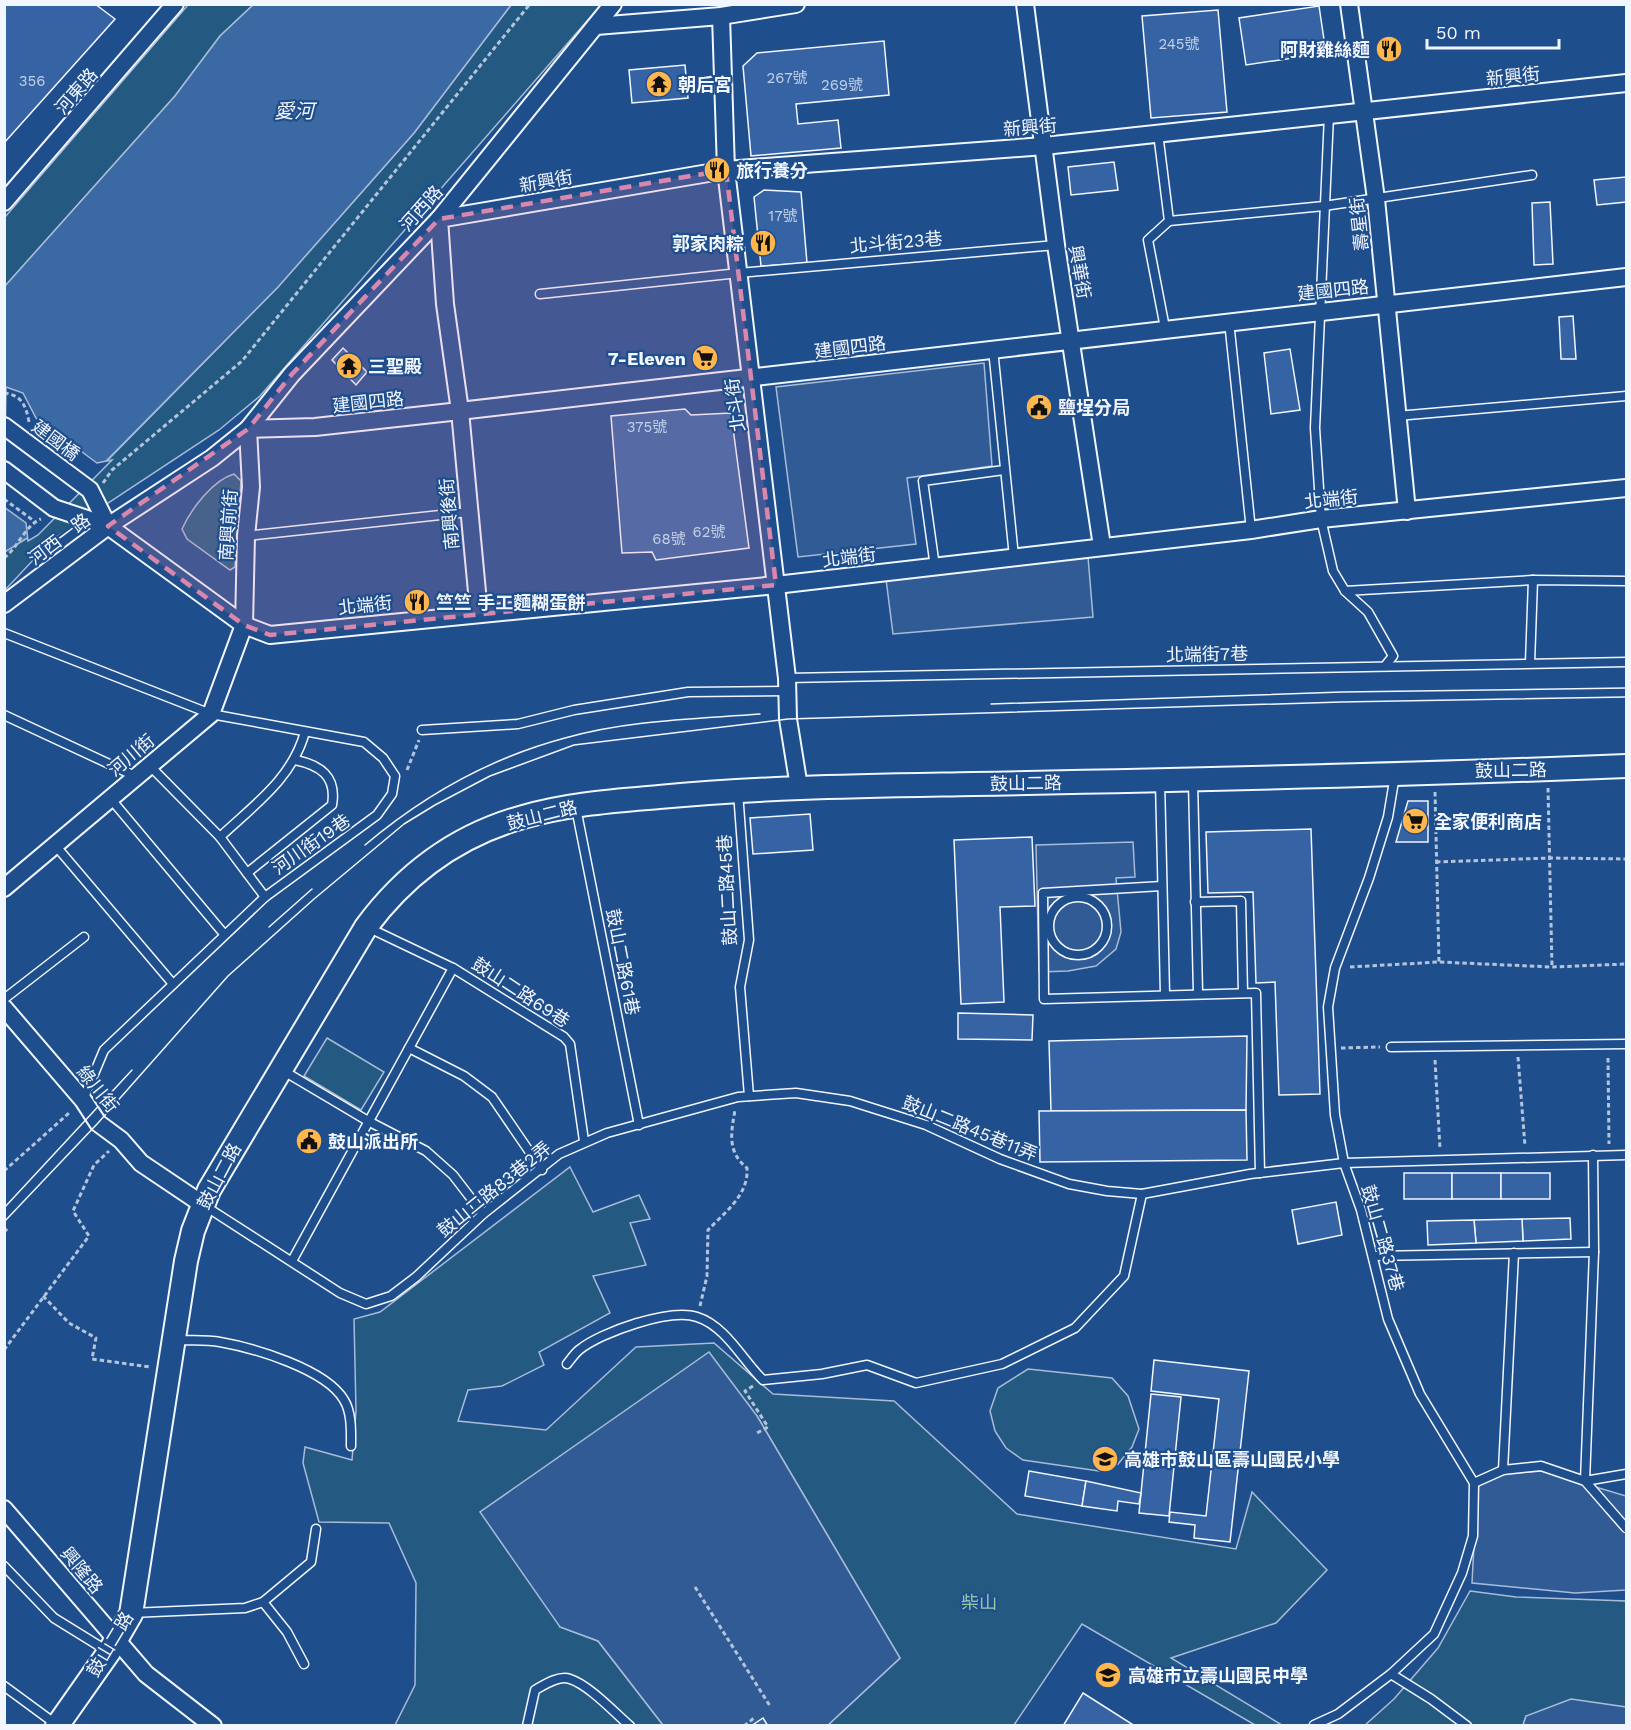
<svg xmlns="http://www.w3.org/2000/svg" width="1631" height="1730" viewBox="0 0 1631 1730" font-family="'Work Sans','Noto Sans TC',sans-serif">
<rect width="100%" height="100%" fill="#1f4e8c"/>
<g fill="#245a82" stroke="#a8bbd7" stroke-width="1.5">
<polygon points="188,5 253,5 220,36 175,96 5,286 5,217"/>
<polygon points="511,5 601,5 260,396 219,430 52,540 5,590 4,552 36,533 278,287 414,133"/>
<path d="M234,474L241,481L235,567L230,570L187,539L182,529C191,509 213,480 234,474Z"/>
<polygon points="327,1038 384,1072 361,1110 304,1076"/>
<polygon points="570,1167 593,1212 639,1195 650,1219 630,1223 646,1265 593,1276 610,1313 539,1352 544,1365 502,1386 468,1390 458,1421 546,1430 636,1347 714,1343 773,1394 894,1401 1017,1514 1236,1549 1252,1492 1327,1570 1276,1623 1171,1658 1282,1725 1255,1725 1082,1624 1014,1725 828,1725 900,1658 757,1416 560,1627 598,1641 663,1725 395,1725 415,1685 416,1583 389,1523 319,1522 303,1463 305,1447 352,1460 356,1411 354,1319 380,1312"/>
<polygon points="1028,1369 1112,1378 1128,1396 1139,1429 1132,1447 1118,1464 1099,1471 1023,1460 1006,1448 995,1431 990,1411 998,1388"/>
<polygon points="1470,1591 1516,1597 1626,1601 1626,1707 1526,1716 1523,1725 1364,1726 1394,1699 1438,1648"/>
</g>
<g fill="#305b95" stroke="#a8bbd7" stroke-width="1.5">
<polygon points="984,363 992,466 907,478 916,544 798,557 776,387"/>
<polygon points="1088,557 1093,617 893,634 886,579"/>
<polygon points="1133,842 1135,877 1116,878 1121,932 1116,949 1096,966 1068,971 1039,972 1036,845"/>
<polygon points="709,1352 757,1416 900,1658 828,1725 663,1725 598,1641 560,1627 480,1512"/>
<polygon points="1542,1471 1626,1496 1626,1590 1575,1593 1472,1583 1477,1486 1502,1474"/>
<polygon points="1571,1699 1626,1707 1626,1725 1523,1725 1526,1716"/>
</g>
<polygon fill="#3b69a3" stroke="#a8bbd7" stroke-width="1.5" points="253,5 511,5 414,133 278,287 35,533 5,552 5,286 175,96 220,36"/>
<polygon fill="#1f4e8c" stroke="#a8bbd7" stroke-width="1.5" points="6,387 23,393 36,418 97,463 112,460 38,535 28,541 26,523 4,507"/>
<g fill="#3563a3" stroke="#f2f6ff" stroke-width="1.5">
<polygon points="4,4 95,4 115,19 4,143"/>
<polygon points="1319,6 1326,53 1246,65 1239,18"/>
<polygon points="1218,10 1227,112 1151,118 1142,16"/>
<polygon points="884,41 889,95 796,104 798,124 838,120 841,148 751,156 743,66 757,53"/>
<polygon points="685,65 688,98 632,103 629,70"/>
<polygon points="1114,162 1118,190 1071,195 1068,167"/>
<polygon points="1626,177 1626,202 1597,205 1594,180"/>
<polygon points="764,190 801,192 807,263 761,266 754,197"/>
<polygon points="1550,202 1553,264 1534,265 1532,203"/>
<polygon points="1573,316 1576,359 1561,359 1559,317"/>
<polygon points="343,348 367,372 356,385 332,360"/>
<polygon points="1290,349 1300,410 1271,414 1264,353"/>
<polygon points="685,409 691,415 731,413 749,548 656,560 652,552 622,553 611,416"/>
<polygon points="1408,801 1428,801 1428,842 1396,842"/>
<polygon points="810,814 813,850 753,854 750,818"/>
<polygon points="1311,829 1320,1094 1279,1095 1275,982 1256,983 1253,892 1208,893 1206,832"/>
<polygon points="1032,837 1035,906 1000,907 1004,1002 961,1004 954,840"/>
<polygon points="958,1013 1033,1015 1032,1040 958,1039"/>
<polygon points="1247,1036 1246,1110 1051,1111 1049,1041"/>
<polygon points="1246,1110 1247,1160 1040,1162 1039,1111"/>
<rect x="1404" y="1173" width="48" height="26"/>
<rect x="1452" y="1173" width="49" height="26"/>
<rect x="1501" y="1173" width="49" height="26"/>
<polygon points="1336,1202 1342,1235 1298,1244 1292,1210"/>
<polygon points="1570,1218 1571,1239 1523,1241 1522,1219"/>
<polygon points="1522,1219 1523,1241 1476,1243 1474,1220"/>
<polygon points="1474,1220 1476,1243 1428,1245 1427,1221"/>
<polygon points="1154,1360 1249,1371 1230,1542 1194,1538 1195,1525 1169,1522 1170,1512 1206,1516 1219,1399 1151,1391"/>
<polygon points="1151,1394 1181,1397 1169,1516 1139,1513"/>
<polygon points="1029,1471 1086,1481 1082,1506 1025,1496"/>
<polygon points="1086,1481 1141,1493 1139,1504 1118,1501 1117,1511 1082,1506"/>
<polygon points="1083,1693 1135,1726 1063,1726"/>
<polygon points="763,1718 768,1726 751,1726"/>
</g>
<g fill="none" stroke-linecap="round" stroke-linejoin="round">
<defs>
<g id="lane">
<polyline points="1329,115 1315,428 1321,519 1333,571 1345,591 1368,612 1393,656 1385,666"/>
<polyline points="1158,133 1169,221 1148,240 1165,328"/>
<polyline points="1169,221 1324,206 1532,175"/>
<polyline points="540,294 739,273 1056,245"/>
<polyline points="1229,321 1251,530"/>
<polyline points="993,349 1014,557"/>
<polyline points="1397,416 1626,396"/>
<polyline points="246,536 468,512"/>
<polyline points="935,567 923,481 1004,470"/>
<polyline points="1345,591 1533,580 1626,581"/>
<polyline points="4,633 211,714 364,742 383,758 395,776 392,794 377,815 265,897 220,837 149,765"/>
<polyline points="1530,663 1533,580"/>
<polyline points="787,678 1626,662"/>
<polyline points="4,715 135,776"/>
<polyline points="422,730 518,724 574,710 688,692 788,691"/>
<polyline points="1160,781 1165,994"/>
<polyline points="1193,782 1198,993"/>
<polyline points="738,792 749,940 740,987 749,1096"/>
<polyline points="110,798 224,934"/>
<polyline points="576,808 639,1125"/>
<path d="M220,837C254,805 292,779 305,732"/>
<polyline points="55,845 173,984"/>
<path d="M247,873L332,805C337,776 320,765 295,760"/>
<polyline points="1162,886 1043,893 1044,999 1256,993 1260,1173"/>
<circle cx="1078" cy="926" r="29"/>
<polyline points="1195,902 1241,901 1243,993"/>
<polyline points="367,927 453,968 564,1037 570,1044 584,1141"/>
<polyline points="4,999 84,937"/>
<polyline points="1391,1047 1626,1044"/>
<polyline points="409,1048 464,1076 492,1097 542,1170"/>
<polyline points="282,1070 368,1121 426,1151 453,1175 483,1214"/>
<polyline points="83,1100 104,1050 265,897"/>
<polyline points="1593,1155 1594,1252 1585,1481 1626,1474"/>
<polyline points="205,1206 340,1293 366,1304 391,1296 416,1277 483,1214 559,1154 607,1133 738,1097 796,1093 850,1101 926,1125 1000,1159 1069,1184 1107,1191 1142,1194 1250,1174 1344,1163 1626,1155"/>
<polyline points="1373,1256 1594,1252"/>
<polyline points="292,1261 453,968"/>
<path d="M174,1340C189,1341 205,1339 220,1342C254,1348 326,1369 344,1400C352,1413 351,1432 351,1446"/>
<path d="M567,1364C571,1359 575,1353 579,1350C601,1332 670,1308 697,1317C726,1326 743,1361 763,1380L822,1374L867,1365L916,1383L1002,1364L1075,1328L1124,1276L1142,1194"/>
<polyline points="1503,1470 1514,1253"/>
<polyline points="1474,1483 1503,1470 1541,1466 1585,1481 1626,1528"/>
<polyline points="4,1566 54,1618 109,1652"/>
<polyline points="263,1602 287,1632 304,1664"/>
<polyline points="131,1613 245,1608 263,1602 311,1562 316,1529"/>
<polyline points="1391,1674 1431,1699 1467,1726"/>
<polyline points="4,1686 57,1725"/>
<polyline points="1314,1725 1338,1714 1391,1674 1434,1634 1462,1573 1473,1536 1474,1483 1420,1394 1388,1319 1361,1210 1344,1163 1335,1115 1328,1007 1335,968 1369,878 1388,817 1395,775"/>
<path d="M527,1726L535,1690C544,1685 559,1675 570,1679C589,1685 615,1713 630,1726"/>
</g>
<g id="street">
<polyline points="1025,4 1056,245 1102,546"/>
<polyline points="1349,4 1376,199 1407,511"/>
<polyline points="721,16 726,170 787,678 788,719 799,787"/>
<polyline points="596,26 721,16 796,4"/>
<polyline points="4,202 175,4"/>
<polyline points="4,426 90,490 108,526"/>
<polyline points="248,429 315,427 442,413 1626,277"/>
<polyline points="4,470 54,508 108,526 244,625 270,635 776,585 1251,530 1321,519 1626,488"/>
<polyline points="4,604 108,526 212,458 248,429 292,374 439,219 613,4"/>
<polyline points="479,613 460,411 445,304 439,219 726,170 1044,146 1626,83"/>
<polyline points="4,888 211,714 244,625 246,536 251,487 248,429"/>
<polyline points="4,1008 83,1100 98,1123 121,1140 141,1163 202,1204"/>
<polyline points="4,1509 146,1674 213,1726"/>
</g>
<path id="secondary" d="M57,1726L109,1652L131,1614L186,1261L193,1231L209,1190L366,927C406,873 458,835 523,817C568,804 613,801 659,797C764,787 868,786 973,784C1191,780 1409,775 1626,766"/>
</defs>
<use href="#lane" stroke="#f2f6ff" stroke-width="11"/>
<use href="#street" stroke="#f2f6ff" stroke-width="20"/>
<use href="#secondary" stroke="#f2f6ff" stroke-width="26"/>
<g stroke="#b3c4dc" stroke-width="3" stroke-dasharray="4.5 3" stroke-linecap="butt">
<path d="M4,393C22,395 26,406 29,422"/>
<polyline points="103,483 112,470 242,361 530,4"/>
<polyline points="4,499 34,521"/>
<path d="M4,558C18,548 25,525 41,519"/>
<polyline points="407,770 419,740"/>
<polyline points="1548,788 1552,967"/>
<polyline points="1435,792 1439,962"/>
<polyline points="1436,862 1550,858 1626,859"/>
<polyline points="1350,967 1439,962 1552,967 1626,964"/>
<polyline points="1341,1048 1380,1047"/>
<polyline points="1518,1057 1525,1146"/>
<polyline points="1608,1058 1609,1144"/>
<polyline points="1435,1060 1440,1149"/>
<polyline points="4,1171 70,1112"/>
<polyline points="4,1232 9,1227"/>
<polyline points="43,1296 69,1323 96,1338 92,1359 150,1367"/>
<path d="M700,1306L707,1276L708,1230C724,1213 749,1195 747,1168C727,1152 731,1133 735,1110"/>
<polyline points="4,1350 89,1236 73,1211 94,1165 109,1151"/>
<polyline points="753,1386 745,1391 768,1427 757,1433"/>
<polyline points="695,1587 770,1706"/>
<polyline points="744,1726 754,1718"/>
</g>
<use href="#lane" stroke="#1f4e8c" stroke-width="8"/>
<use href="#street" stroke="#1f4e8c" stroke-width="16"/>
<use href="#secondary" stroke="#1f4e8c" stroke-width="22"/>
<g stroke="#f2f6ff" stroke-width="1.5">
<polyline points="991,704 1342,692 1626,688"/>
<path d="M365,845C423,796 490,758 565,738C627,720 696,719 760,714"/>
<polyline points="269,927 312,889"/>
<polyline points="4,1208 132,1070"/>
<polyline points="4,1222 98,1123 228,976 314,899 404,824 435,805 490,776 574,745 788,719 1341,702 1626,697"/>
</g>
</g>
<path fill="#da87ad" fill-opacity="0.2" stroke="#da87ad" stroke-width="4.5" stroke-dasharray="12 8" stroke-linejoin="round" d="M726,170L776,585L270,635L244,625L108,526L248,429L292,374L439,219Z"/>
<defs>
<symbol id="restaurant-disc" viewBox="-11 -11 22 22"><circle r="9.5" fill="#ffb74d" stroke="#1f4e8c"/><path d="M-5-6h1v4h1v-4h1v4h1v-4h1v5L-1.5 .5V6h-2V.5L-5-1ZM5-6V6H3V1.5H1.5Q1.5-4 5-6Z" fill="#111"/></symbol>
<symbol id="temple-disc" viewBox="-11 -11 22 22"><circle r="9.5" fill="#ffb74d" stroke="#1f4e8c"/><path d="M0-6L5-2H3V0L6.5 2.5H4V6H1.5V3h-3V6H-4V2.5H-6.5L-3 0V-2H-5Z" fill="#111"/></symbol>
<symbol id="supermarket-disc" viewBox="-11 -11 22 22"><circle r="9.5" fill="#ffb74d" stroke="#1f4e8c"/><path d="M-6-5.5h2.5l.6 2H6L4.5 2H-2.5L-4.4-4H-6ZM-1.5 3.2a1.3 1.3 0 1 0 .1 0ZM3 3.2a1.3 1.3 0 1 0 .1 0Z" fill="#111"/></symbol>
<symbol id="civic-disc" viewBox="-11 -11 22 22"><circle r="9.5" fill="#ffb74d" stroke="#1f4e8c"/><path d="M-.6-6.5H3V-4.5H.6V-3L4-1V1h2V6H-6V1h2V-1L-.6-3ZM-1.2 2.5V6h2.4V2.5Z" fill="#111"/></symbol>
<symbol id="school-disc" viewBox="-11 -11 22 22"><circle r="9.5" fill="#ffb74d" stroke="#1f4e8c"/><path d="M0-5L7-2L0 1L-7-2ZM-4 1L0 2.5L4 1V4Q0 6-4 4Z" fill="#111"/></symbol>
</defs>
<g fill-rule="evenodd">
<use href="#restaurant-disc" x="1374" y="34" width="30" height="30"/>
<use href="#temple-disc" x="644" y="69" width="30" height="30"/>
<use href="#restaurant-disc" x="702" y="155" width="30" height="30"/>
<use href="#restaurant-disc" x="748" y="228" width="30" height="30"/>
<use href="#supermarket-disc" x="690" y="343" width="30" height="30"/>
<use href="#temple-disc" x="334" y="351" width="30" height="30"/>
<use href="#civic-disc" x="1024" y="392" width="30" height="30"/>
<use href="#restaurant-disc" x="402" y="587" width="30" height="30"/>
<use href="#supermarket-disc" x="1400" y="806" width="30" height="30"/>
<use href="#civic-disc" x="294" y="1126" width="30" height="30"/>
<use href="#school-disc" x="1090" y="1444" width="30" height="30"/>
<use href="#school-disc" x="1093" y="1660" width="30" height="30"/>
</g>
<g text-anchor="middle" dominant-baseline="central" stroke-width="4.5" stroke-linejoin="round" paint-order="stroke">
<g font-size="15" fill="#c3d1e8">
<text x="1179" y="44">245號</text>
<text x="787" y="78">267號</text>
<text x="32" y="81">356</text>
<text x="842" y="85">269號</text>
<text x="783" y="216">17號</text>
<text x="647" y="427">375號</text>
<text x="709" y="532">62號</text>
<text x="669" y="539">68號</text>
</g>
<g font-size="18" font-weight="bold" fill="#f2f6ff" stroke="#1f4e8c" text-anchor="start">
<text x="1370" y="49" text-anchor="end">阿財雞絲麵</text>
<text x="678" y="84">朝后宮</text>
<text x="736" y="170">旅行養分</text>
<text x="744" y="243" text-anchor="end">郭家肉粽</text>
<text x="686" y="358" text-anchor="end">7-Eleven</text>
<text x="368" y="366">三聖殿</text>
<text x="1058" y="407">鹽埕分局</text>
<text x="436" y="602">竺竺 手工麵糊蛋餅</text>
<text x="1434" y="821">全家便利商店</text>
<text x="328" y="1141">鼓山派出所</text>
<text x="1124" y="1459">高雄市鼓山區壽山國民小學</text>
<text x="1128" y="1675">高雄市立壽山國民中學</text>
</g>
<g font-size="18" fill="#f2f6ff" stroke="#1f4e8c">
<text transform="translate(1513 76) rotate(-6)">新興街</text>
<text transform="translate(76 91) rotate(-49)">河東路</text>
<text transform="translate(1030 127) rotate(-5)">新興街</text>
<text transform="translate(546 181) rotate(-10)">新興街</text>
<text transform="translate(421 208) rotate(-48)">河西路</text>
<text transform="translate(1359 224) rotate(-96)">壽星街</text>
<text transform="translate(896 242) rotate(-5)">北斗街23巷</text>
<text transform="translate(1080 272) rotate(80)">興華街</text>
<text transform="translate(1333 290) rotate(-6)">建國四路</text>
<text transform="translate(850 347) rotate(-7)">建國四路</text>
<text transform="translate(368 402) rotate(-6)">建國四路</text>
<text transform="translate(735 405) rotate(-97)">北斗街</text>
<text transform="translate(56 440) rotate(37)">建國橋</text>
<text transform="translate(1331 499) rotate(-6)">北端街</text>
<text transform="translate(449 514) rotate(-95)">南興後街</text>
<text transform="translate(228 525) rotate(-86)">南興前街</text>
<text transform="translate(59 539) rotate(-37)">河西一路</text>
<text transform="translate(849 557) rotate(-7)">北端街</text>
<text transform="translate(365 605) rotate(-6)">北端街</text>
<text transform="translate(1207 654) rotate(-1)">北端街7巷</text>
<text transform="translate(131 755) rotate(-40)">河川街</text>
<text transform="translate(1511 770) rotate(-1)">鼓山二路</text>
<text transform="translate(1026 783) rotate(-1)">鼓山二路</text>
<text transform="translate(542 815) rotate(-14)">鼓山二路</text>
<text transform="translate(311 844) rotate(-35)">河川街19巷</text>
<text transform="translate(727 890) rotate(-93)">鼓山二路45巷</text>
<text transform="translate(623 962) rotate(79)">鼓山二路61巷</text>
<text transform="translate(521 992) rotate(33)">鼓山二路69巷</text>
<text transform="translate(98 1089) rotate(51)">綠川街</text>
<text transform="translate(970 1128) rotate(22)">鼓山二路45巷11弄</text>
<text transform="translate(219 1176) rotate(-62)">鼓山二路</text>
<text transform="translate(494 1189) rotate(-39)">鼓山二路83巷2弄</text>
<text transform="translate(1383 1238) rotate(74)">鼓山二路37巷</text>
<text transform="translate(82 1570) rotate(50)">興隆路</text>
<text transform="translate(110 1644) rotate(-59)">鼓山二路</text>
</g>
<g font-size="18" fill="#97c8a6" stroke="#1f4e8c">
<text x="979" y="1602">柴山</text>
</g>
<g font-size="20" font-style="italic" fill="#f2f6ff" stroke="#1f4e8c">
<text x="294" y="111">愛河</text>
</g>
</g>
<rect width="1631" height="1730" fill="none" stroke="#f2f6ff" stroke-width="12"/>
<path d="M1427 39v9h132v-9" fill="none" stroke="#f2f6ff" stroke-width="3"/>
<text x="1436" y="39" font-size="18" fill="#f2f6ff" stroke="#1f4e8c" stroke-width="4.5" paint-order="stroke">50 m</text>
</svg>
